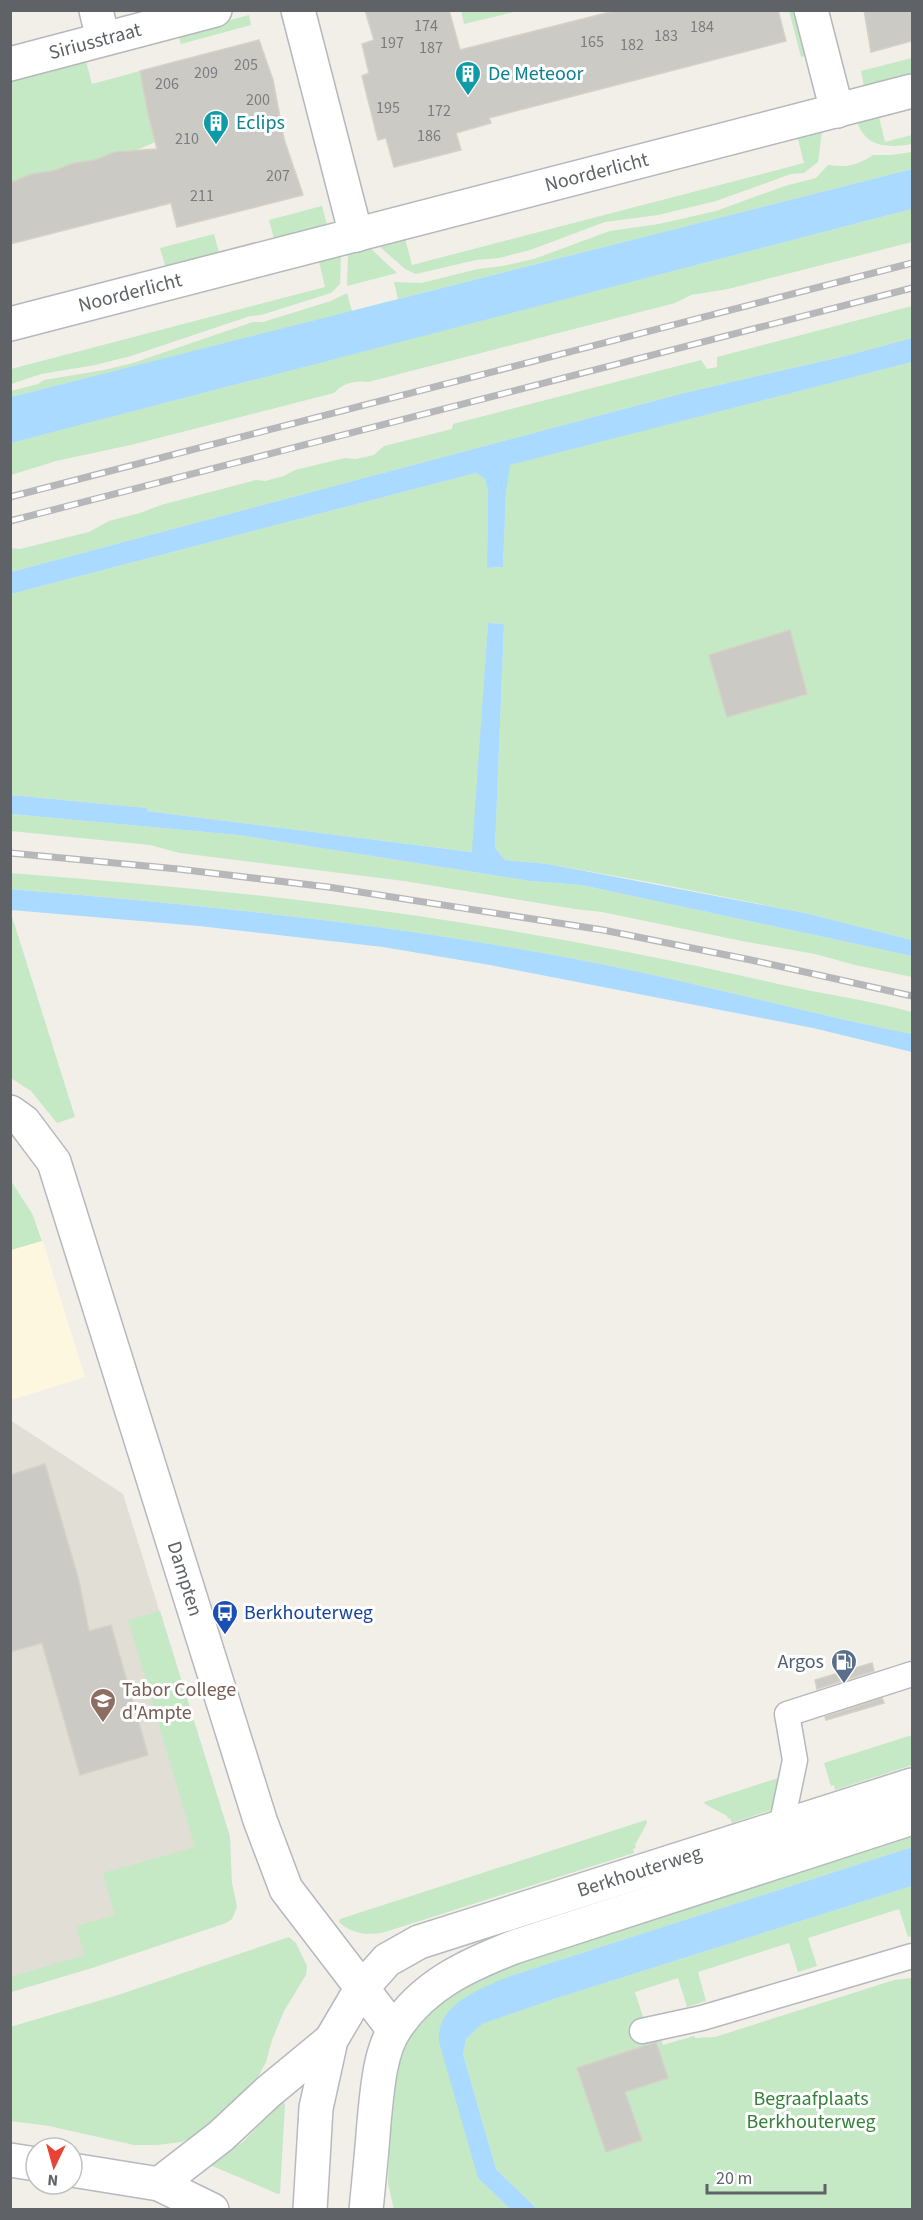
<svg xmlns="http://www.w3.org/2000/svg" width="923" height="2220" viewBox="0 0 923 2220" font-family="'Source Sans 3',sans-serif">
<rect width="100%" height="100%" fill="#f1efe8"/>
<polygon fill="#fef7e0" points="10,1181 33,1215 39,1229 85,1377 11,1400"/>
<polygon fill="#e1ded6" points="10,1420 123,1494 230,1837 196,1847 95,1967 11,1992"/>
<g fill="#c5e8c5">
<polygon points="461,10 518,10 518,11 464,24"/>
<polygon points="789,11 797,11 809,55 801,57"/>
<polygon points="249,15 251,25 181,44 178,34"/>
<polygon points="85,58 92,84 140,71 155,142 137,150 115,152 95,160 74,163 53,171 32,174 11,183 11,77"/>
<polygon points="912,58 912,73 864,86 861,71"/>
<path d="M878,113L885,142L912,135V144C889,148 866,148 857,122Z"/>
<polygon points="822,131 818,162 804,173 791,174 716,201 658,215 605,222 530,250 499,258 476,260 416,274 405,269 379,246 396,241 396,239 404,235 412,265 804,163 797,135"/>
<path d="M912,152V169L398,299L394,282L421,283L478,269L503,266L534,259L610,231L659,224L716,211L785,186L816,178L828,165C846,168 858,165 873,155H891Z"/>
<polygon points="322,206 327,225 274,239 269,220"/>
<path d="M912,209V242L728,289L691,295L675,303L368,382C355,380 343,383 334,393L135,444L56,461L11,475L10,443Z"/>
<polygon points="214,234 219,253 166,268 160,248"/>
<polygon points="370,248 397,273 347,286 348,254"/>
<polygon points="341,255 340,284 331,293 261,315 250,316 131,356 95,365 41,374 11,384 11,369 325,287 318,258 328,259"/>
<polygon points="347,293 352,311 11,397 11,391 38,384 44,380 104,370 133,363 253,322 263,322 331,301"/>
<polygon points="912,306 912,338 845,356 684,393 11,572 11,548 20,549 89,532 109,521 140,513 161,505 256,480 265,481 284,476 295,470 345,458 356,459 374,455 384,446 452,429 453,424 701,360 707,369 717,367 717,357"/>
<polygon points="912,362 912,940 805,913 649,882 548,864 505,860 495,848 504,624 488,623 473,852 147,811 146,808 11,795 11,594 476,473 485,479 488,491 487,568 503,567 506,492 509,465"/>
<polygon points="11,814 238,835 530,881 581,885 912,956 912,977 855,965 815,954 742,941 602,912 575,909 404,881 180,853 150,845 11,831"/>
<path d="M10,873C117,882 224,890 330,904C481,923 630,950 778,984C822,994 868,1000 912,1012V1034C801,1012 692,981 581,960C392,924 202,905 11,889Z"/>
<polygon points="10,910 75,1117 57,1123 31,1091 11,1078"/>
<polygon points="11,1181 33,1215 42,1241 11,1250"/>
<polygon points="160,1611 230,1837 232,1883 237,1907 232,1919 226,1923 95,1967 11,1992 11,1977 84,1955 76,1926 115,1915 103,1873 195,1847 128,1620"/>
<polygon points="912,1735 912,1765 835,1790 834,1785 831,1786 824,1763"/>
<polygon points="784,1776 776,1804 773,1804 774,1809 732,1823 730,1818 728,1819 727,1816 705,1804 704,1802"/>
<path d="M646,1820L647,1823L635,1845L636,1848L633,1849L634,1853L385,1932C368,1936 352,1934 339,1922L340,1919Z"/>
<polygon points="912,1831 912,1847 510,1976 461,2000 467,2137 478,2178 510,2209 394,2210 388,2183 391,2092 399,2059 413,2030 465,1980"/>
<polygon points="912,1886 912,1936 908,1937 899,1909 808,1938 817,1966 798,1972 789,1943 698,1972 706,2001 687,2007 678,1978 635,1992 644,2020 660,2036 663,2045 694,2036 695,2038 715,2037 894,1980 912,1978 912,2209 537,2209 496,2169 463,2054 466,2039 481,2024 554,1999"/>
<polygon points="289,1937 296,1943 307,1966 306,1975 284,2011 272,2040 266,2062 249,2094 200,2135 181,2142 157,2145 134,2145 49,2126 11,2121 10,2027 115,1996"/>
<polygon points="282,2102 285,2104 280,2193 278,2194 210,2165 244,2141 279,2103"/>
</g>
<g fill="#aadaff">
<polygon points="912,169 912,209 11,443 11,397"/>
<polygon points="912,338 912,362 510,465 506,492 503,567 487,568 488,491 485,479 476,473 11,594 11,572 684,393 845,356"/>
<polygon points="488,623 504,624 495,848 505,860 548,864 805,913 912,940 912,956 581,885 530,881 238,835 11,814 11,795 147,808 147,811 472,852"/>
<path d="M10,889C202,905 392,924 581,960C692,981 801,1012 912,1034V1052L813,1028L490,965L383,947L199,926L11,910Z"/>
<path d="M912,1847V1886L554,1999L482,2024L466,2039L463,2054L496,2169L537,2209H510L478,2178L439,2042C436,2003 481,1989 510,1976Z"/>
</g>
<g fill="#cccac5" stroke="#d6d1c6" stroke-width="1.5">
<polygon points="365,10 449,10 460,50 618,10 778,10 786,41 489,118 491,123 456,133 461,150 394,167 386,138 378,140 362,76 369,73 362,44 374,40"/>
<polygon points="864,10 912,10 912,41 871,52"/>
<polygon points="259,40 273,80 284,139 303,195 177,227 171,203 10,244 10,183 32,174 53,171 74,163 95,160 115,152 157,149 148,113 140,71"/>
<polygon points="790,630 807,694 727,717 709,655"/>
<polygon points="45,1464 79,1581 89,1631 111,1625 148,1755 80,1775 42,1643 10,1652 10,1475"/>
<polygon points="872,1663 874,1671 817,1689 815,1680"/>
<polygon points="882,1698 884,1703 826,1720 825,1717"/>
<polygon points="656,2042 668,2078 625,2092 642,2140 606,2152 577,2068"/>
</g>
<g fill="none" stroke-linecap="round" stroke-linejoin="round">
<defs>
<g id="lane">
<polyline points="781,1827 795,1760 787,1714 912,1674"/>
<polyline points="642,2031 702,2018 912,1956"/>
</g>
<g id="street">
<polyline points="96,10 103,39"/>
<polyline points="298,10 356,235"/>
<polyline points="811,10 837,111"/>
<path id="s1" d="M10,64L215,10"/>
<path id="s2" d="M10,324L912,91"/>
<path id="s3" d="M10,1112L24,1122L54,1162L260,1820L286,1889L394,2030"/>
</g>
<g id="secondary">
<polyline points="10,2160 36,2164"/>
<polyline points="72,2170 159,2184 212,2210"/>
<polyline points="159,2184 221,2136 268,2092 331,2040"/>
<path id="s4" d="M310,2210L316,2108L331,2040L361,1989L387,1960L419,1942L912,1785"/>
<path d="M366,2210C369,2180 372,2151 374,2122C377,2094 379,2053 395,2029C423,1985 468,1965 514,1947L912,1818"/>
</g>
</defs>
<use href="#lane" stroke="#b5b8bc" stroke-width="27"/>
<use href="#street" stroke="#b5b8bc" stroke-width="36"/>
<use href="#secondary" stroke="#b6babf" stroke-width="36"/>
<use href="#lane" stroke="#fff" stroke-width="24"/>
<use href="#street" stroke="#fff" stroke-width="33"/>
<use href="#secondary" stroke="#fff" stroke-width="33"/>
<defs>
<g id="rail">
<polyline points="10,497 912,263"/>
<polyline points="10,521 912,288"/>
<polyline points="10,853 178,869 328,887 603,930 751,960 912,996"/>
</g>
</defs>
<use href="#rail" stroke="#b6b7b8" stroke-width="7"/>
<use href="#rail" stroke="#fff" stroke-width="4.5" stroke-dasharray="14" stroke-linecap="butt"/>
</g>
<defs>
<symbol id="building-pin" viewBox="-11 -11 22 30"><path d="M0 17L-7.5 6A9.5 9.5 0 1 1 7.5 6Z" fill="#0f9aa8" stroke="#fff"/><path d="M-4-6H4V6H1V3H-1V6H-4ZM-2.5-4.3h1.7v1.8h-1.7ZM.8-4.3h1.7v1.8H.8ZM-2.5-1h1.7V.8h-1.7ZM.8-1h1.7V.8H.8Z" fill="#fff"/></symbol>
<symbol id="bus-pin" viewBox="-11 -11 22 30"><path d="M0 17L-7.5 6A9.5 9.5 0 1 1 7.5 6Z" fill="#1a4fb4" stroke="#fff"/><path d="M-5-6H5V4H4V6H2V4H-2V6H-4V4H-5ZM-3.5-4V0h7V-4ZM-3.5 1.2v1.5H-2V1.2ZM2 1.2v1.5H3.5V1.2Z" fill="#fff"/></symbol>
<symbol id="fuel-pin" viewBox="-11 -11 22 30"><path d="M0 17L-7.5 6A9.5 9.5 0 1 1 7.5 6Z" fill="#5c6f8a" stroke="#fff"/><path d="M-5.5-6h7V0h2V4h1.3V-2.5L3-4.5l.8-.8L6-3V5H2.5V1h-1V6h-7ZM-4.2-4.7v3.2H.2V-4.7Z" fill="#fff"/></symbol>
<symbol id="school-pin" viewBox="-11 -11 22 30"><path d="M0 17L-7.5 6A9.5 9.5 0 1 1 7.5 6Z" fill="#8d6e63" stroke="#fff"/><path d="M0-5L7-2L0 1L-7-2ZM-4 1L0 2.5L4 1V4Q0 6-4 4Z" fill="#fff"/></symbol>
</defs>
<g fill-rule="evenodd">
<use href="#building-pin" x="453" y="59" width="30" height="40"/>
<use href="#building-pin" x="201" y="108" width="30" height="40"/>
<use href="#bus-pin" x="210" y="1598" width="30" height="40"/>
<use href="#fuel-pin" x="829" y="1647" width="30" height="40"/>
<use href="#school-pin" x="88" y="1686" width="30" height="40"/>
</g>
<g text-anchor="middle" dominant-baseline="central" stroke-width="6" stroke-linejoin="round" paint-order="stroke">
<g font-size="16" fill="#7a7d7f">
<text x="426" y="26">174</text>
<text x="702" y="27">184</text>
<text x="666" y="36">183</text>
<text x="592" y="42">165</text>
<text x="392" y="43">197</text>
<text x="632" y="45">182</text>
<text x="431" y="48">187</text>
<text x="246" y="65">205</text>
<text x="206" y="73">209</text>
<text x="167" y="84">206</text>
<text x="258" y="100">200</text>
<text x="388" y="108">195</text>
<text x="439" y="111">172</text>
<text x="429" y="136">186</text>
<text x="187" y="139">210</text>
<text x="278" y="176">207</text>
<text x="202" y="196">211</text>
</g>
<g font-size="20" fill="#5f6368" stroke="#fff">
<text stroke="none"><textPath href="#s1" startOffset="88">Siriusstraat</textPath></text>
<text stroke="none"><textPath href="#s2" startOffset="606">Noorderlicht</textPath></text>
<text stroke="none"><textPath href="#s2" startOffset="124">Noorderlicht</textPath></text>
<text stroke="none"><textPath href="#s3" startOffset="504">Dampten</textPath></text>
<text stroke="none"><textPath href="#s4" startOffset="538">Berkhouterweg</textPath></text>
</g>
<g font-size="20" fill="#0d838f" stroke="#fff" text-anchor="start">
<text x="488" y="74">De Meteoor</text>
<text x="236" y="123">Eclips</text>
</g>
<g font-size="20" fill="#164399" stroke="#fff" text-anchor="start">
<text x="244" y="1613">Berkhouterweg</text>
</g>
<g font-size="20" fill="#4e5e75" stroke="#fff" text-anchor="end">
<text x="824" y="1662">Argos</text>
</g>
<g font-size="20" fill="#785e54" stroke="#fff" text-anchor="start">
<text x="122" y="1690">Tabor College<tspan x="122" dy="23">d'Ampte</tspan></text>
</g>
<g font-size="20" fill="#348238" stroke="#fff">
<text x="811" y="2099">Begraafplaats<tspan x="811" dy="23">Berkhouterweg</tspan></text>
</g>
</g>
<rect width="923" height="2220" fill="none" stroke="#5f6368" stroke-width="24"/>
<g transform="translate(54 2166) rotate(185)"><circle r="28" fill="#ffffff" stroke="#bfc1c3" stroke-width="1.5"/>
<path d="M0-4.5L10 22L0 15L-10 22Z" fill="#ea4335"/>
<text y="-9" font-size="16" font-weight="bold" text-anchor="middle" fill="#5f6368">N</text>
</g>
<path d="M707 2184v9h118v-9" fill="none" stroke="#5f6368" stroke-width="3"/>
<text x="716" y="2184" font-size="18" fill="#5f6368" stroke="#ffffff" stroke-width="4.5" paint-order="stroke">20 m</text>
</svg>
